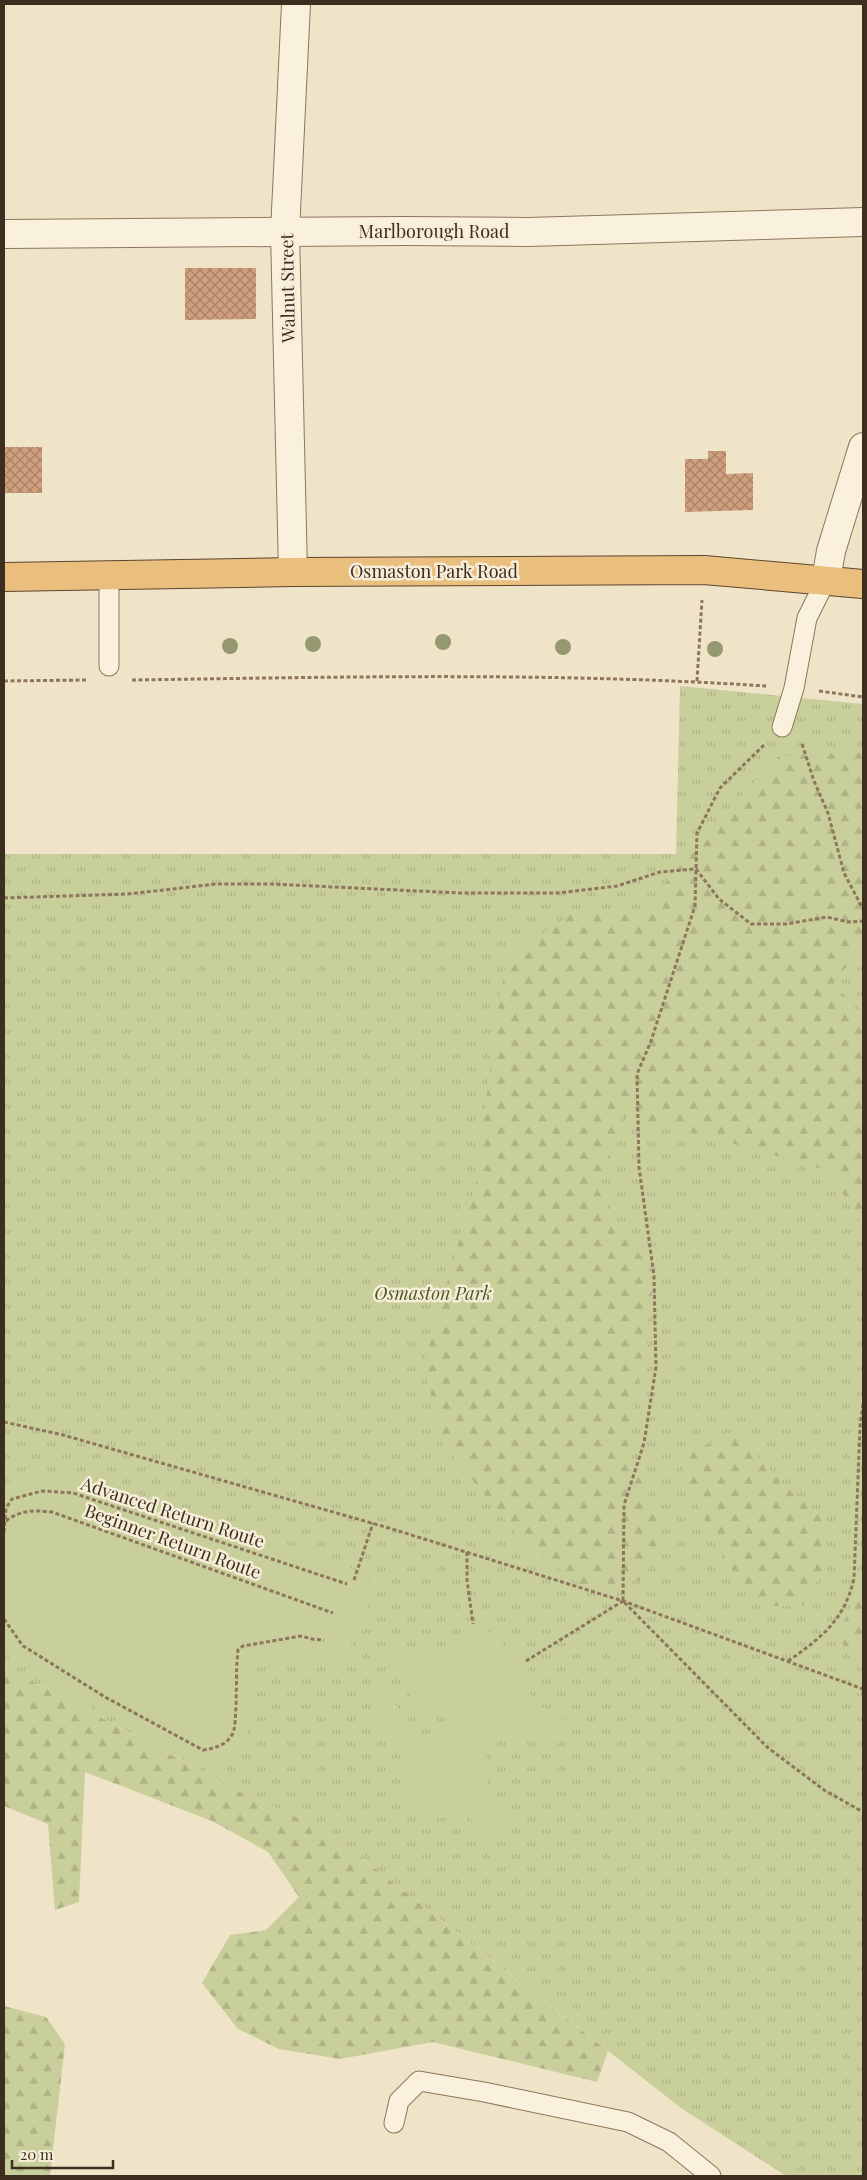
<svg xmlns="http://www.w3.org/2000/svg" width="867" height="2180" viewBox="0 0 867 2180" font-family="'Playfair Display',serif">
<defs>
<pattern id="grass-tufts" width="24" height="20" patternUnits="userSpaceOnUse" patternTransform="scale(1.25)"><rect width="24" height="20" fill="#c9cf9b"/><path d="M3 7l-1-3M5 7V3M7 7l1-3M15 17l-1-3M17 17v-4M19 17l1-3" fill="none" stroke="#aeb285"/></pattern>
<pattern id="forest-firs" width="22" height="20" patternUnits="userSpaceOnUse" patternTransform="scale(1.25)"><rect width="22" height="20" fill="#c9cf9b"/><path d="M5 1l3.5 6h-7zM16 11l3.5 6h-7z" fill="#aeb285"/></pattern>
<pattern id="building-cross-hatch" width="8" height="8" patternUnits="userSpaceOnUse" patternTransform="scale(1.25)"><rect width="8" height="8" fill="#cf9f7d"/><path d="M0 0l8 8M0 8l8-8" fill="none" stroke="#a98266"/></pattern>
</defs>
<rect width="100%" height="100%" fill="#f0e4c8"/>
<polygon fill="url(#grass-tufts)" points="680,686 863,704 863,2176 786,2176 681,2108 326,1830 248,1796 4,1666 4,854 676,854"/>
<g fill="url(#forest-firs)">
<polygon points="863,752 863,948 857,952 833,984 863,1013 863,1225 861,1224 829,1171 721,1140 622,1116 598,1191 654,1276 627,1456 664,1523 645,1579 587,1590 525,1544 442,1443 424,1364 477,1178 496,1021 507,957 576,911 642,912 724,814 779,756"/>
<path d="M737,1434L788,1489L827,1521L821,1574L803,1606H758C720,1558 699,1512 678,1455Z"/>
<polygon points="863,1583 863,1649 846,1651 839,1634 859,1586"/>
<polygon points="4,1666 248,1796 326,1830 608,2051 597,2082 433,2042 340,2059 279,2049 238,2029 202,1983 230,1935 266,1930 299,1897 268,1852 212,1821 85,1772 79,1902 55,1910 48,1824 4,1806"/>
<polygon points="4,2006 46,2017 65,2044 50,2176 4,2176"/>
</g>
<g fill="#c9cf9b">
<path d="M48,1472L86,1476L337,1561L368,1577L373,1592L364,1619L347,1654L334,1662H275L253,1670C251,1693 254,1759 225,1767C218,1769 209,1768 202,1768L10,1658L4,1653V1485L18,1476Z"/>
<path d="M486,1622L490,1635C500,1639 503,1642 506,1653L519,1646L529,1668C522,1680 527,1694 538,1701L540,1706L567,1720L557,1744L530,1732L506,1737L486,1747L488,1799L506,1820L505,1836L491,1840L480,1835L469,1816C440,1821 406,1819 401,1782C399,1772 401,1760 402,1750L375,1731L374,1687L380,1686L423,1737L439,1731L446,1719L435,1712L425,1711L411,1697L405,1679L386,1674L397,1643L410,1656L424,1646H447L457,1648C465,1641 468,1635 467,1624Z"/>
</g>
<g fill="url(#building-cross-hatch)">
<polygon points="185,268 256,268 256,319 185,320"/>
<rect x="4" y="447" width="38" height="46"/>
<polygon points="708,451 726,451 726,474 753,473 753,510 685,512 685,459 708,459"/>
</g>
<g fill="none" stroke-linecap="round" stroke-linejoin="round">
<defs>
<g id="service">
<polyline points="109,575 109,666"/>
<polyline points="782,727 794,688 807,618 826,580"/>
<polyline points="394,2123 399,2101 419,2081 484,2092 628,2122 669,2142 711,2176"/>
</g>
<g id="minor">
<polyline points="4,234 404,231 528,232 863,222"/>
<polyline points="293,572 285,232 296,4"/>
<polyline points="826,580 831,551 863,447"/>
</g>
<polyline id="trunk" points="4,577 293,572 704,570 863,584"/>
</defs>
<use href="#service" stroke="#8d765c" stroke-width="21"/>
<use href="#minor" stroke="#8d765c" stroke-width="30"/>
<use href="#trunk" stroke="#5b4430" stroke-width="30"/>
<g stroke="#8d765c" stroke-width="3" stroke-dasharray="4 2.5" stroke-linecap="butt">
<path d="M132,680C343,677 555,672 766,686"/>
<polyline points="4,681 86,680"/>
<polyline points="697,681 702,600"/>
<polyline points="819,691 863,697"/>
<polyline points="802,744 814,781 828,813 844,873 863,909"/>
<polyline points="764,745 720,788 697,833 695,906 651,1041 637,1074 639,1167 654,1276 656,1367 644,1443 624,1505 623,1601 767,1747 824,1790 863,1812"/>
<polyline points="4,898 128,894 216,884 271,884 460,893 557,893 617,886 660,872 696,869 719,899 751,924 786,924 827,917 848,922 863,921"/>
<polyline points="4,1422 63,1435 389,1528 623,1601 863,1689"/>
<path d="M6,1521C20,1510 34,1510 52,1512L333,1613"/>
<polyline points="4,1532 6,1508 12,1499 42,1491 73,1493 347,1584"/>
<polyline points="467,1552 467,1580 473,1624"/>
<polyline points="354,1580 373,1523"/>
<path d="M4,1619L23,1646L33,1652L105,1697L203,1750C216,1748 227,1745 233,1733C237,1725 236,1674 237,1662L238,1650L243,1646L301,1636L312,1639L324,1640"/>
<polyline points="526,1661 623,1601"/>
<path d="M788,1661C821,1638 845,1620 854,1578L860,1427L863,1404"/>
</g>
<use href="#service" stroke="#faf1dc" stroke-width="19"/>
<use href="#minor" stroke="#faf1dc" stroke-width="28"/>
<use href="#trunk" stroke="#eabe7c" stroke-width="28"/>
</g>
<g fill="#96986f">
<circle cx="443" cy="642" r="8"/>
<circle cx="313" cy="644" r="8"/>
<circle cx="230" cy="646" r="8"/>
<circle cx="563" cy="647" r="8"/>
<circle cx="715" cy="649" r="8"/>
</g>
<g text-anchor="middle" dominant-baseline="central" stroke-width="5" stroke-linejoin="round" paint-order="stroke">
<g font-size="18" fill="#3d2e20" stroke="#f7eed8">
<text x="434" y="231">Marlborough Road</text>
<text transform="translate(287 288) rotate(-91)">Walnut Street</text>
<text x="434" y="571">Osmaston Park Road</text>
<text transform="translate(173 1512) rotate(18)">Advanced Return Route</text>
<text transform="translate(173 1541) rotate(20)">Beginner Return Route</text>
</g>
<g font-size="18" font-style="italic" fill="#4d5a26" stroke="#f7eed8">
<text x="433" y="1293">Osmaston Park</text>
</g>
</g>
<rect width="867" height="2180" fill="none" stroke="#3d2e20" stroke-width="10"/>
<path d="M12 2160v8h101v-8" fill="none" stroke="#3d2e20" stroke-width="2.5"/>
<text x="20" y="2160" font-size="15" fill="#3d2e20" stroke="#f7eed8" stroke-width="4" paint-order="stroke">20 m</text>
</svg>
